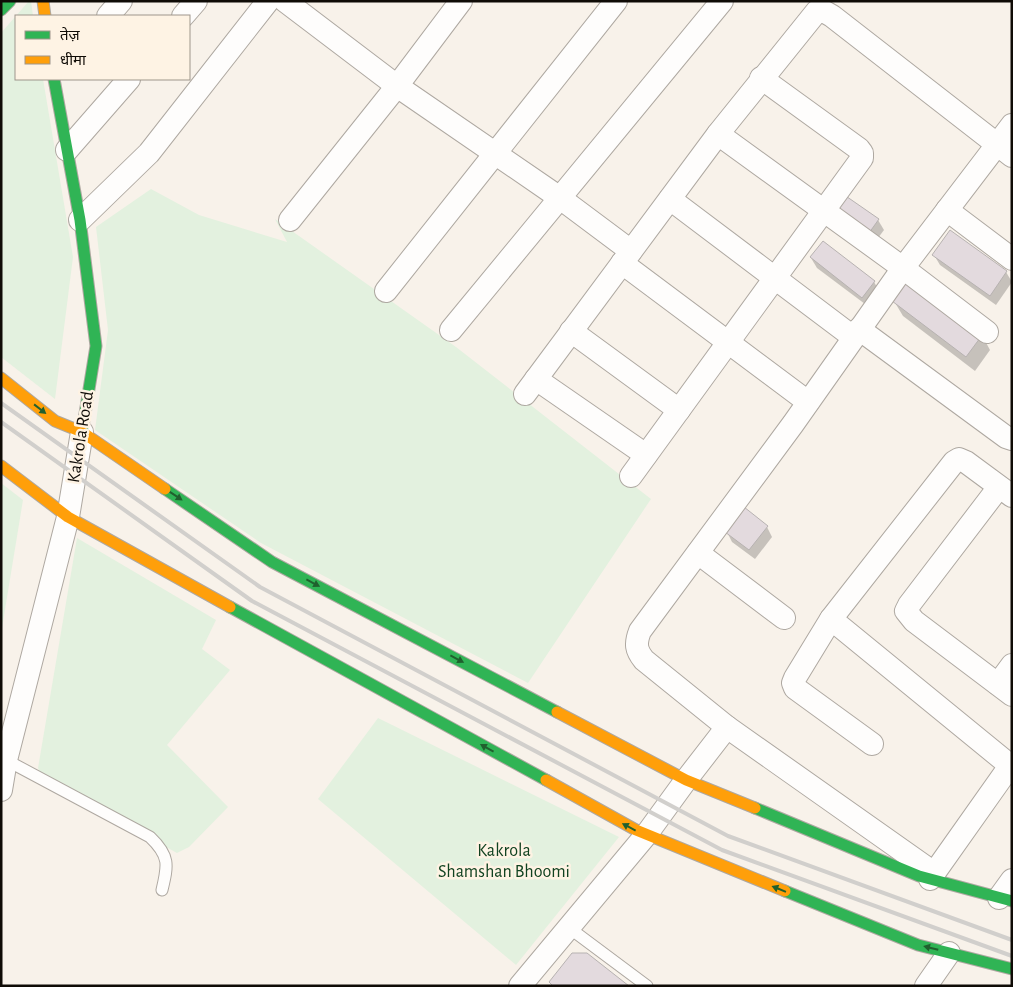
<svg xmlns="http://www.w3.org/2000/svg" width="1013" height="987" viewBox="0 0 1013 987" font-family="'Alegreya Sans','Noto Sans Devanagari',sans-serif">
<rect width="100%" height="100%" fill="#f8f2ea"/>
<g fill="#e3f1df">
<polygon points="29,1 31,1 33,16 16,16 16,79 43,79 73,257 55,399 1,357 1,33"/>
<polygon points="151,189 199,215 287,242 275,219 456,347 651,499 528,683 261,543 95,430 108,330 96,227"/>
<polygon points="1,483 23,500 1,634"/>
<polygon points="77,538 216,620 202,649 230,670 167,745 228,807 189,847 177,853 43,779 38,768"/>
<polygon points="378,718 619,837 516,965 318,799"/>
</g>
<g fill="#0003">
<polygon points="838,216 878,220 884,230 875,242"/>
<polygon points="934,255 1006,272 1012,282 996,305 940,265"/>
<polygon points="811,258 874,282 880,292 869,307 817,268"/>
<polygon points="894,301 982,335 990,350 975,371 903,316"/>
<polygon points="767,527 772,537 755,559 732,542 727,532"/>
</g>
<g fill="#e3dade" stroke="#b7b2b1">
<polygon points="840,192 879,219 869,233 830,205"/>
<polygon points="950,230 1007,271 990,296 932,255"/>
<polygon points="823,241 875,281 862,298 810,257"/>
<polygon points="910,278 983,334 966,357 892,301"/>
<polygon points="744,507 768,526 749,550 725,532"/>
<polygon points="572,953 587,953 629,986 553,986 549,982"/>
</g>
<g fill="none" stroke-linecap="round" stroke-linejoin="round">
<defs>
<g id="lane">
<path d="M6,760L150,837C170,856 168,865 162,890"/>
<polyline points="568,927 647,986"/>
</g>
<g id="street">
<polyline points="285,1 397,86 560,198 631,251"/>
<polyline points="108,16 121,1"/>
<polyline points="183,16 196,1"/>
<polyline points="718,134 903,268 987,332"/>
<polyline points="67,150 129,79"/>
<polyline points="670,199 853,337"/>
<polyline points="947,210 1012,259"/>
<polyline points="80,220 149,153 268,1"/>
<polyline points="290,220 397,86 461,1"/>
<polyline points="622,263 808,402"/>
<polyline points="386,291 616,1"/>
<polyline points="859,329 1006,437 1012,439"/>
<polyline points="451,330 722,1"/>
<polyline points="571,331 679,410"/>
<polyline points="536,379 646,455"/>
<polyline points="525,394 718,134 817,11 825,12 832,16 1012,156"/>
<polyline points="631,476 862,158 862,153 859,149 761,78"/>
<polyline points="999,487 909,605 906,611 914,621 1012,695"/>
<polyline points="698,553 784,618"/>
<polyline points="831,619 1012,767"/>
<polyline points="998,684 1012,665"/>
<polyline points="727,727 934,873"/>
<polyline points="872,744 795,688 793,683 795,678 831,619 954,462 959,459 966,462 1012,496"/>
<polyline points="1,790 6,760 68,517 82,432"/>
<polyline points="930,879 1012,763"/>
<polyline points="999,898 1012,880"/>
<path d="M520,986L646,835L686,780L727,727L644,660C636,650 635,644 640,631L793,424L903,268L1012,125"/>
<polyline points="926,986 949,953"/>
</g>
<g id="fast">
<polyline points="1,10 10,1"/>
<polyline points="54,79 80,220 96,346 82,432"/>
<polyline points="165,489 272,562 557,712"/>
<polyline points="230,607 546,780"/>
<polyline points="755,808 919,876 1012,901"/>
<polyline points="785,891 918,945 1012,969"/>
</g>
<g id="slow">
<polyline points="43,1 45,16"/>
<polyline points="1,378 55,421 82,432 165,489"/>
<polyline points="1,466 68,517 230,607"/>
<polyline points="557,712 686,780 755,808"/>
<polyline points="546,780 636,830 785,891"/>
</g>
</defs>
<use href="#lane" stroke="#aea8a1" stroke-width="13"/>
<use href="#street" stroke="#aea8a1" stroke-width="24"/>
<use href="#fast" stroke="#aea8a1" stroke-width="13"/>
<use href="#slow" stroke="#aea8a1" stroke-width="13"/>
<use href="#lane" stroke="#fefdfc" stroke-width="11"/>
<use href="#street" stroke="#fefdfc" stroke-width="22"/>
<use href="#fast" stroke="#30b455" stroke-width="11"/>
<use href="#slow" stroke="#ff9f0a" stroke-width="11"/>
<g stroke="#d1cfcc" stroke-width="4">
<polyline points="1,403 260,587 728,836 1012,940"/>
<polyline points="1,422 252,601 722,850 1012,956"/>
</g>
</g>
<defs><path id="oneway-solid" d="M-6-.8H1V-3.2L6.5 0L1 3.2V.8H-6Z" transform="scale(1.25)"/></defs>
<g fill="#20602e">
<use href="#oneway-solid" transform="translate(40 409) rotate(38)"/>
<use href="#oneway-solid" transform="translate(176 496) rotate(34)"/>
<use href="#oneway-solid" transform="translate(313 583) rotate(28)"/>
<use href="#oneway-solid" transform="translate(457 659) rotate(28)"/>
<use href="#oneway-solid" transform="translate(487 748) rotate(-151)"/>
<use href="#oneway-solid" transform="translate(629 827) rotate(-152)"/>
<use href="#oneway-solid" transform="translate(779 889) rotate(-158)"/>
<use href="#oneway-solid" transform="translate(931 948) rotate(-166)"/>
</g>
<g text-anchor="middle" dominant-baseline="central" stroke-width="5" stroke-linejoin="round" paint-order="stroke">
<g font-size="18" fill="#0f0b06" stroke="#fef3e4">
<text transform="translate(81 437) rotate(-81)">Kakrola Road</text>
</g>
<g font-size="18" fill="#114220" stroke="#fef3e4">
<text x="504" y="851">Kakrola<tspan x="504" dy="21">Shamshan Bhoomi</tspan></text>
</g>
</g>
<rect width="1013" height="987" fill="none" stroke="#0f0b06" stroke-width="5"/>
<rect x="15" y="15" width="175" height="65" fill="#fef3e4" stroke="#9e968b"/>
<rect x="25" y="31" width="25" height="8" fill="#30b455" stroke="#9e968b"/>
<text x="60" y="40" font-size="15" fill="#0f0b06">तेज़</text>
<rect x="25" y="56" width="25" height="8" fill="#ff9f0a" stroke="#9e968b"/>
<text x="60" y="65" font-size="15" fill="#0f0b06">धीमा</text>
</svg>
